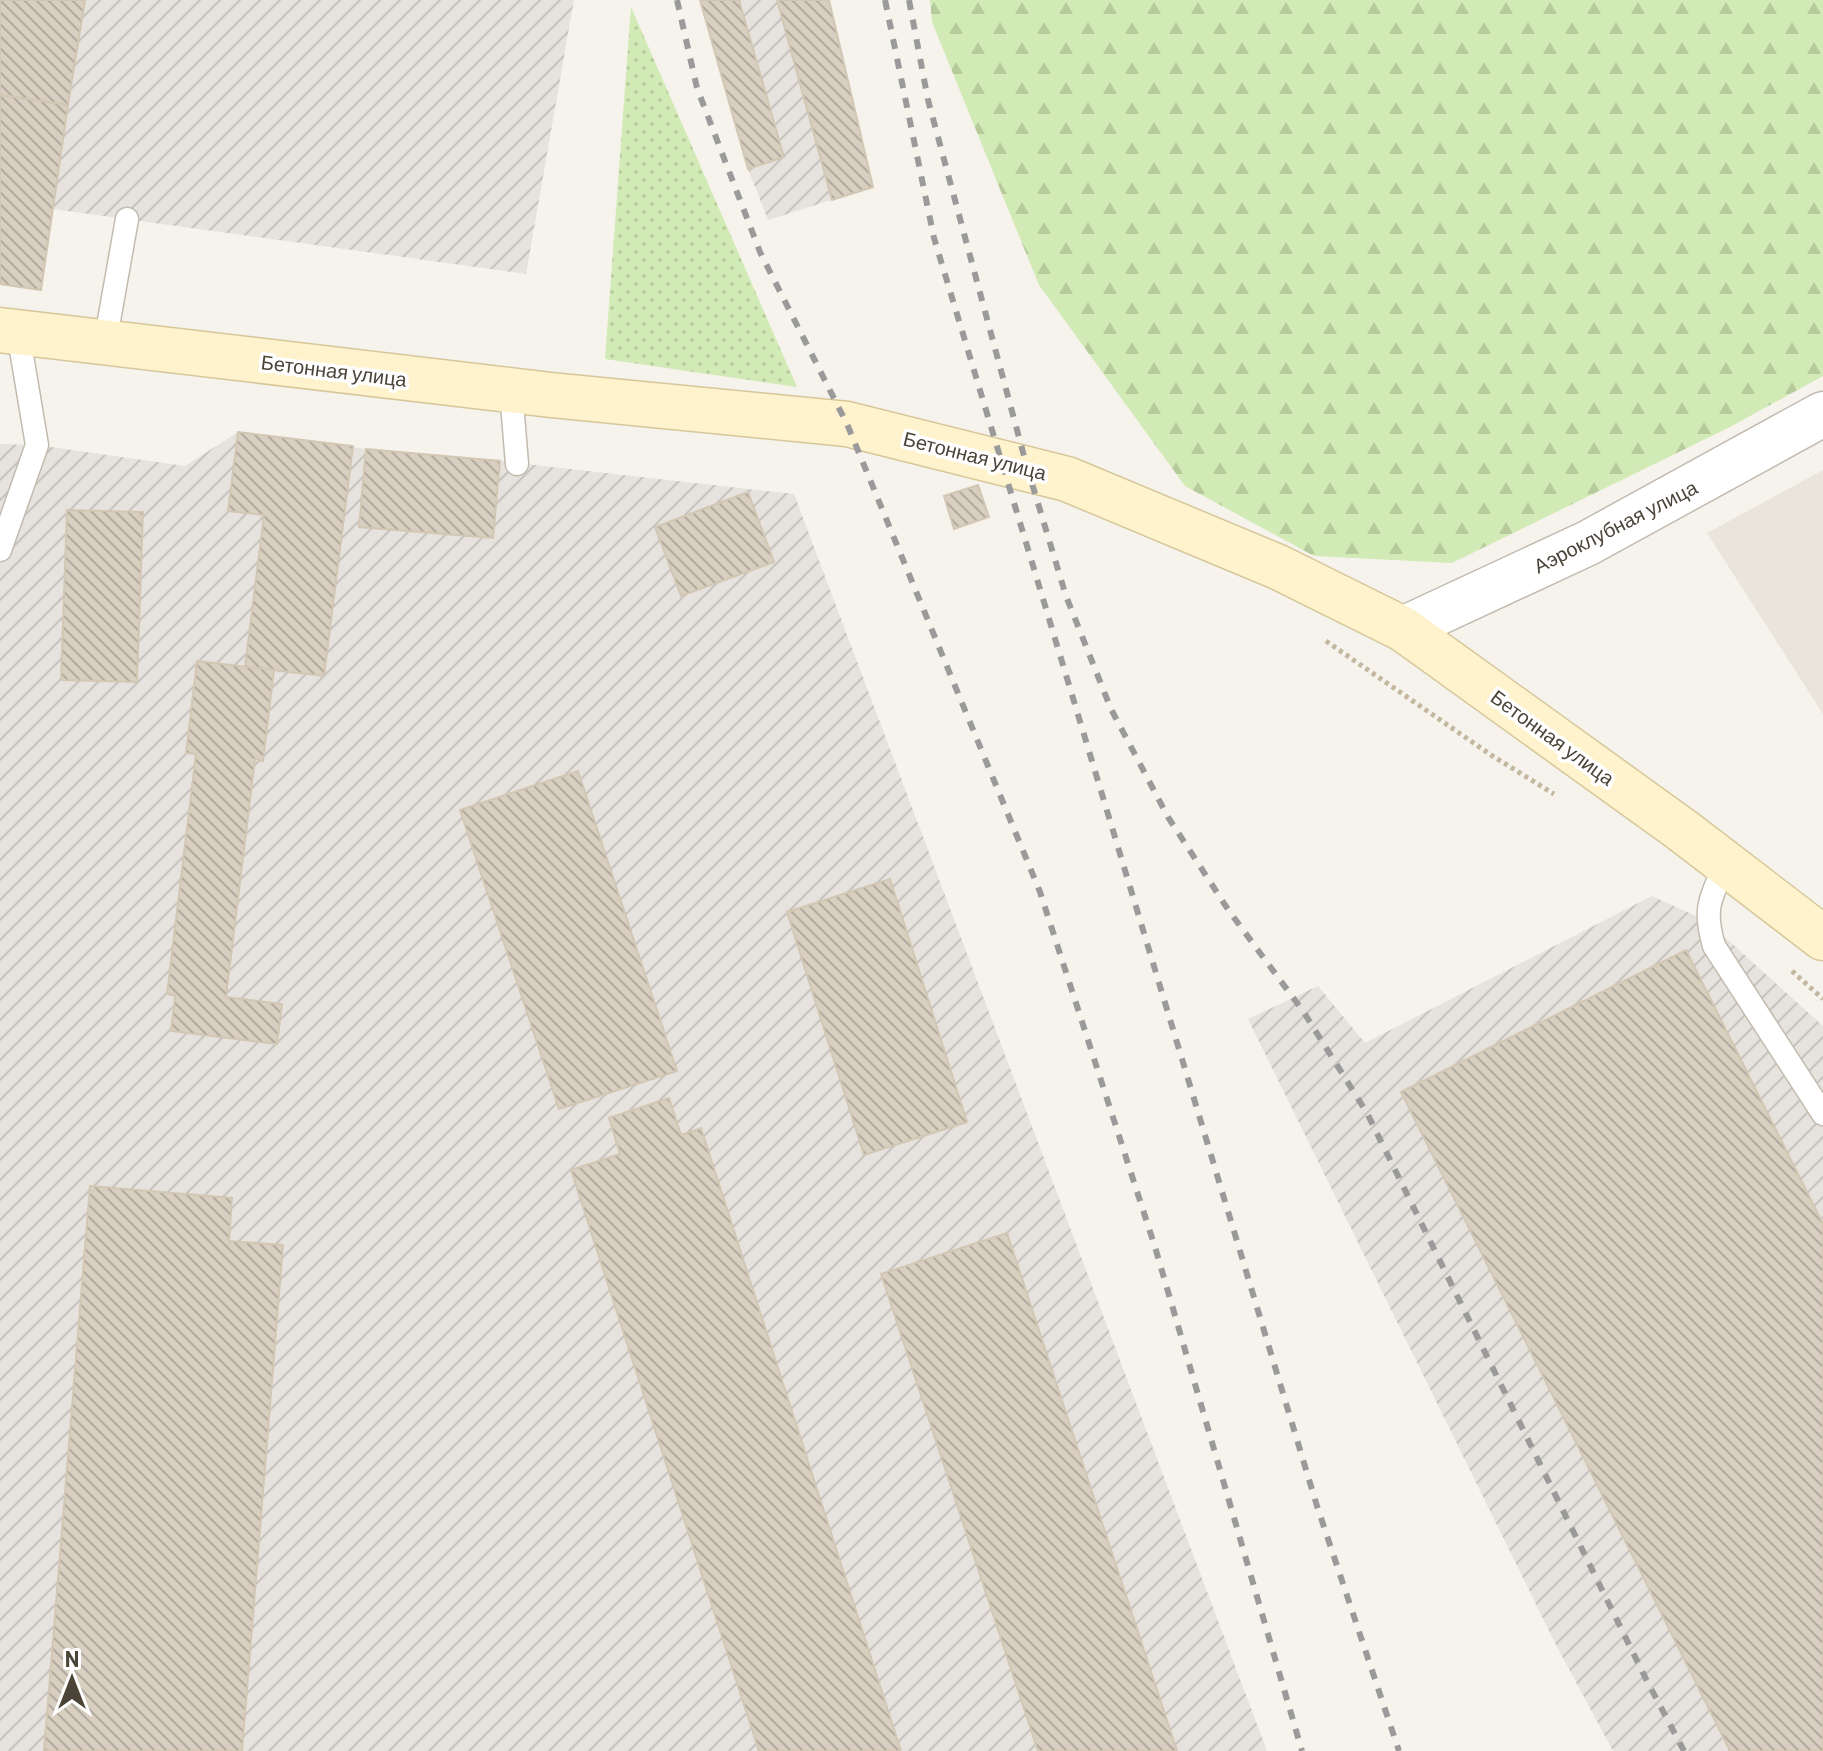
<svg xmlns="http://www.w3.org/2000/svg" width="1823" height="1751" viewBox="0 0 1823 1751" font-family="Barlow,sans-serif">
<defs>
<pattern id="industrial-furrows" width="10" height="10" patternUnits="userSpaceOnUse" patternTransform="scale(2)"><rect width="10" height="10" fill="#e6e2dd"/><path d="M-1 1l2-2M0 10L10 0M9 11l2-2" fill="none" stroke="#c7c3be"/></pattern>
<pattern id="grass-dots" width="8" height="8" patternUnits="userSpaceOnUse" patternTransform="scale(2)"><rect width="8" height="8" fill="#d2eab5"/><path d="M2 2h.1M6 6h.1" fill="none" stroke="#b6ca9c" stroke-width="1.8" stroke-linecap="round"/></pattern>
<pattern id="forest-firs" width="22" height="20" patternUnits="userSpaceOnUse" patternTransform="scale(2)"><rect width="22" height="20" fill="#d2eab5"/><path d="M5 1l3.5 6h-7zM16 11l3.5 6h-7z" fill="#b6ca9c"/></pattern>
<pattern id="building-back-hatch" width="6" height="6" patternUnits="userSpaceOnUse" patternTransform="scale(2)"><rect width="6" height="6" fill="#d8cfc1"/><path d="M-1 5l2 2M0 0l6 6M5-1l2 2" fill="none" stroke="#b1aa9e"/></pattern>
</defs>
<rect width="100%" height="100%" fill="#f6f3ec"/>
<polygon fill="#eae5da" points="1823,470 1823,714 1707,533"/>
<g fill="url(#industrial-furrows)">
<polygon points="0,0 574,0 526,274 53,209 41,290 0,285"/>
<polygon points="700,0 829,0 873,187 768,220 748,169"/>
<polygon points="238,432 366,449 500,461 794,494 1267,1751 0,1751 0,444 37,445 185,466"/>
<polygon points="1652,896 1707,921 1823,1026 1823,1751 1613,1751 1556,1645 1248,1019 1318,986 1365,1043"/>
</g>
<polygon fill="url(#grass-dots)" points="631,7 797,387 605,359"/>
<polygon fill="url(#forest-firs)" points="930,0 1823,0 1823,376 1730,427 1452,563 1314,556 1185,486 1039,285 932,22"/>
<g fill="url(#building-back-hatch)" stroke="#d3c7b4" stroke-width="2">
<polygon points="0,0 85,0 68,105 0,95"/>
<polygon points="700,0 739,0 784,157 748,169"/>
<polygon points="777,0 829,0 873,187 832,200"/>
<polygon points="0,95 68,105 41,290 0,284"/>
<polygon points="238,432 353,446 324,676 245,667 264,515 228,511"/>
<polygon points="366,449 500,461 493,538 359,527"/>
<polygon points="978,485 989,517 954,529 944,496"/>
<polygon points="748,492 774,562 681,596 655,527"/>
<polygon points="67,510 143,512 137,682 61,680"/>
<polygon points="197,661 274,670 263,761 255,759 226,997 282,1004 277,1044 171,1031 175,996 167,994 196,754 186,753"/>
<polygon points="578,771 677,1071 559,1109 460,810"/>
<polygon points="890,879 967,1122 864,1155 787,912"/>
<polygon points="1686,950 1823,1224 1823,1751 1730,1751 1401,1092"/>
<polygon points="669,1098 681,1135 701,1128 901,1751 759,1751 571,1170 620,1154 609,1118"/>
<polygon points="90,1186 232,1198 229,1241 283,1245 242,1751 44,1751"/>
<polygon points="1007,1233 1177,1751 1038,1751 881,1274"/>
</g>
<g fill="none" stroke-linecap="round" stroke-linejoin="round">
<defs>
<g id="lane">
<polyline points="105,343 127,219"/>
<polyline points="511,391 517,464"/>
<polyline points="0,550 37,445 18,332"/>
<path d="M1726,864C1710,898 1703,909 1714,946L1823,1114"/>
</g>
<polyline id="street" points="1403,629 1588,543 1823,414"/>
<polyline id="secondary" points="0,330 551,395 847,424 1067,479 1278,567 1403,629 1682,830 1823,938"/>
</defs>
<use href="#lane" stroke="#c2bbae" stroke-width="25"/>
<use href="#street" stroke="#c2bbae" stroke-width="47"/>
<use href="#secondary" stroke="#d6c79b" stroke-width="47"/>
<g stroke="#c4b79f" stroke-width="5" stroke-dasharray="4 4" stroke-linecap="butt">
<polyline points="1326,641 1491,755 1554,794"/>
<polyline points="1792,971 1823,999"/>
</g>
<use href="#lane" stroke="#fff" stroke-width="22"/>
<use href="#street" stroke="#fff" stroke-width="44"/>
<use href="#secondary" stroke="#fff3cd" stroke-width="44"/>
<g stroke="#9a9a9a" stroke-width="6" stroke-dasharray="10 10" stroke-linecap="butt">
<polyline points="677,0 697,88 760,252 847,424 1040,892 1155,1247 1302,1751"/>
<polyline points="885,0 934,238 1317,1506 1399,1751"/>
<polyline points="909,0 928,100 1027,467 1066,596 1111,709 1168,817 1229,911 1303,1011 1367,1113 1646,1679 1684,1751"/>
</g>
</g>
<g text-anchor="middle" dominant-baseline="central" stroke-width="7" stroke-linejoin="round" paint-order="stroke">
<g font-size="20" fill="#4b4439" stroke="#fff">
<text transform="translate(334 370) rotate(7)">Бетонная улица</text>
<text transform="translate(975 455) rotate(14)">Бетонная улица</text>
<text transform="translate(1615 526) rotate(-27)">Аэроклубная улица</text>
<text transform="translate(1553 737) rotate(36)">Бетонная улица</text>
</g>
</g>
<g transform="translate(72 1679)" stroke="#ffffff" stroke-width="6" paint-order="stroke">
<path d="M0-6L14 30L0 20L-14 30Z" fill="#4b4439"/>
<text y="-12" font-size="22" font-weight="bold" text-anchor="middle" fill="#4b4439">N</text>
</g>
</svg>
